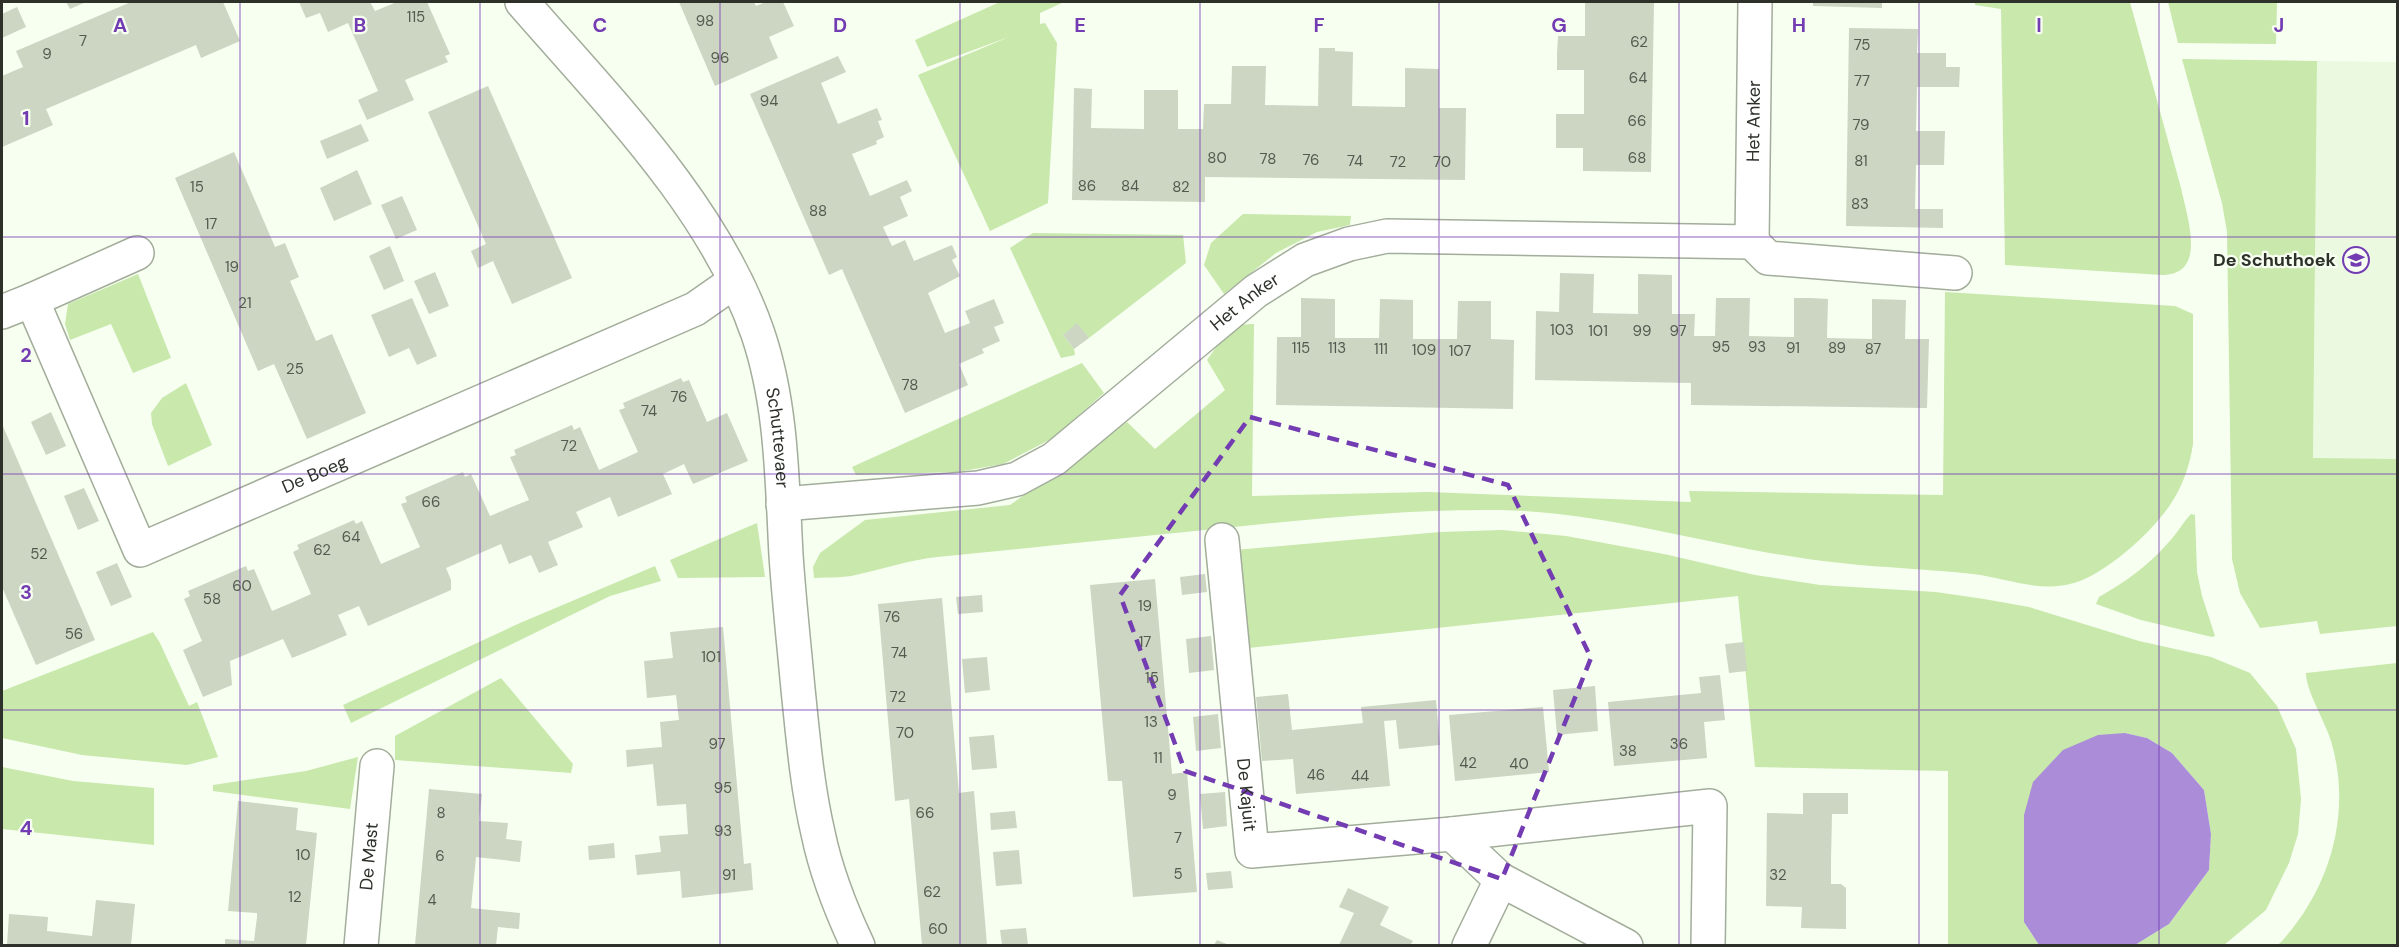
<svg xmlns="http://www.w3.org/2000/svg" width="2399" height="947" viewBox="0 0 2399 947" font-family="'DM Sans',sans-serif">
<rect width="100%" height="100%" fill="#f7fff0"/>
<polygon fill="#ebf9e0" points="2317,61 2397,62 2397,459 2313,459"/>
<g fill="#c8e8ac">
<polygon points="1000,2 1064,2 1040,13 1040,24 1045,23 1057,43 1048,203 990,231 918,75 1009,37 927,67 915,40"/>
<path d="M1975,2H2130L2181,188C2187,217 2208,275 2162,275L2005,265L2001,9L1975,5Z"/>
<polygon points="2168,2 2277,2 2276,44 2178,43"/>
<polygon points="2182,59 2317,61 2313,458 2397,459 2397,626 2320,634 2317,621 2260,628 2240,593 2232,559 2227,232 2222,203"/>
<polygon points="1243,214 1351,216 1350,225 1317,232 1276,253 1224,294 1204,265 1211,243"/>
<polygon points="1033,233 1183,235 1186,263 1089,338 1077,324 1063,335 1074,349 1075,355 1061,358 1010,248"/>
<polygon points="138,274 171,358 133,373 111,324 70,340 65,324 68,304"/>
<path d="M1945,292L2175,306L2193,314V444C2190,465 2182,488 2170,505C2150,534 2107,573 2074,583C2040,593 2006,578 1973,574C1929,569 1885,568 1841,563C1727,552 1616,512 1500,510C1405,509 1309,519 1215,529C1122,538 1030,548 937,557C908,560 880,570 851,576C839,578 827,577 814,578L813,567L820,553L865,520L1010,505L1127,422L1155,449L1225,390L1207,360L1232,325L1254,324L1252,496L1428,492L1691,502L1689,491L1943,495Z"/>
<polygon points="1082,363 1104,393 1053,438 1003,464 957,472 856,475 852,467"/>
<polygon points="186,383 212,445 168,466 152,424 151,413 162,398"/>
<path d="M2191,514L2195,515L2197,572L2202,596L2215,636L2212,637L2141,620L2096,604L2099,597C2125,582 2148,566 2168,543C2177,534 2183,522 2191,514Z"/>
<polygon points="757,523 765,577 678,578 670,560"/>
<polygon points="1502,530 1566,536 1664,554 1755,575 1820,585 1936,592 1984,599 2029,607 2139,641 2211,657 2250,673 2277,706 2296,749 2301,799 2298,834 2289,863 2266,910 2224,945 2135,945 2169,924 2209,870 2211,834 2204,790 2172,753 2147,738 2125,733 2024,815 2024,922 2039,945 1948,945 1948,771 1755,767 1738,596 1248,648 1235,550 1440,532"/>
<polygon points="655,566 661,581 610,596 351,723 343,705 520,623"/>
<polygon points="153,632 160,643 189,706 197,702 218,757 187,765 82,755 2,738 2,691"/>
<path d="M2397,663V945H2278C2329,892 2353,814 2331,741C2325,721 2306,691 2306,673Z"/>
<polygon points="501,678 573,764 571,773 395,760 395,736"/>
<polygon points="358,757 350,809 213,791 213,785 306,771"/>
<polygon points="2,767 73,781 154,788 154,845 2,829"/>
</g>
<polygon fill="#aa8cd8" points="2125,733 2147,738 2172,753 2204,790 2211,834 2209,870 2169,924 2135,945 2039,945 2024,922 2024,815 2033,782 2063,750 2098,735"/>
<g fill="#ccd6c3">
<polygon points="66,2 86,2 70,9"/>
<polygon points="131,2 223,2 240,41 201,58 196,45 46,109 53,125 2,147 2,76 23,67 16,51"/>
<polygon points="299,2 370,2 375,11 397,2 427,2 450,54 445,56 448,62 405,80 414,100 367,120 358,100 378,91 348,23 328,32 320,13 306,18"/>
<polygon points="679,2 754,2 756,6 766,2 783,2 794,26 769,37 778,58 715,86"/>
<polygon points="1585,2 1654,2 1651,172 1583,171 1583,148 1556,148 1556,114 1584,114 1584,70 1557,70 1557,53 1558,36 1585,36"/>
<polygon points="1813,2 1882,2 1882,8 1813,6"/>
<polygon points="17,7 26,27 2,38 2,14"/>
<polygon points="1849,28 1918,29 1917,53 1946,53 1946,67 1960,67 1959,87 1917,87 1916,131 1945,131 1944,165 1916,165 1915,209 1943,209 1943,228 1846,226"/>
<polygon points="1319,48 1335,48 1335,51 1353,52 1352,106 1405,107 1405,68 1439,69 1439,108 1466,108 1465,180 1205,177 1205,202 1072,200 1074,88 1092,89 1091,128 1144,129 1144,90 1178,90 1178,129 1203,129 1204,104 1231,104 1232,66 1266,66 1265,105 1318,106"/>
<polygon points="838,56 846,72 821,83 838,124 877,108 882,120 878,121 884,137 876,141 877,144 852,154 870,196 907,180 912,191 900,197 908,216 883,227 892,246 905,240 914,261 952,245 957,257 952,260 960,276 928,293 945,333 970,323 965,311 994,299 1004,323 994,327 1000,341 982,349 984,353 959,364 968,385 905,413 842,269 829,275 750,94"/>
<polygon points="488,86 572,278 512,304 493,261 478,268 471,251 486,244 428,112"/>
<polygon points="361,124 369,141 327,159 320,141"/>
<polygon points="234,152 275,247 285,243 293,263 299,277 290,281 316,341 332,334 366,413 307,439 274,364 258,371 175,178"/>
<polygon points="357,170 372,204 334,221 320,188"/>
<polygon points="402,196 417,230 396,239 381,205"/>
<polygon points="390,246 404,281 384,290 369,256"/>
<polygon points="435,272 449,306 429,314 414,281"/>
<polygon points="1560,273 1594,274 1593,313 1638,314 1638,274 1672,275 1672,314 1695,314 1694,336 1715,336 1716,298 1750,298 1749,336 1794,337 1794,298 1811,298 1828,299 1827,338 1872,339 1872,299 1906,300 1905,339 1929,339 1927,408 1691,405 1691,383 1535,380 1536,311 1559,312"/>
<polygon points="412,298 437,356 417,365 409,348 389,357 371,315"/>
<polygon points="1301,298 1335,299 1335,338 1379,338 1380,299 1413,300 1413,339 1457,339 1458,301 1491,301 1491,339 1514,340 1513,409 1276,405 1277,337 1301,337"/>
<polygon points="1077,323 1089,338 1074,349 1063,335"/>
<polygon points="681,378 683,382 689,380 707,422 727,413 748,461 693,484 684,464 663,474 672,494 618,517 610,497 576,512 583,527 548,542 558,565 539,573 531,555 509,564 501,544 446,568 451,580 451,590 368,626 359,606 338,615 347,635 312,650 292,658 283,639 230,661 232,685 203,697 183,650 202,641 184,599 190,596 188,591 246,566 248,571 254,569 272,611 291,603 311,594 293,552 299,549 297,545 354,520 356,524 362,521 381,564 420,547 401,504 407,502 405,497 463,472 465,477 471,474 490,516 509,508 529,500 510,457 516,455 514,450 572,425 574,430 580,427 599,470 638,452 619,410 625,408 623,403"/>
<polygon points="51,412 66,446 46,455 31,422"/>
<polygon points="2,424 95,640 36,665 2,587"/>
<polygon points="84,488 99,521 78,530 64,496"/>
<polygon points="117,563 132,597 111,606 96,572"/>
<polygon points="1205,574 1207,592 1182,595 1180,577"/>
<polygon points="1155,579 1172,774 1187,772 1197,892 1133,897 1122,781 1108,781 1090,585"/>
<polygon points="982,595 983,612 958,614 956,597"/>
<polygon points="942,598 959,793 974,791 987,945 922,945 909,799 895,801 878,604"/>
<polygon points="723,627 744,864 751,863 753,890 682,898 680,871 637,875 635,855 661,852 659,836 688,834 686,804 657,806 653,764 627,767 626,750 662,747 660,722 679,720 676,695 647,698 644,661 673,658 670,632"/>
<polygon points="1211,636 1214,670 1189,673 1186,639"/>
<polygon points="1744,642 1747,671 1729,673 1725,644"/>
<polygon points="987,657 990,690 965,693 962,659"/>
<polygon points="1720,675 1725,720 1704,722 1707,758 1614,766 1608,702 1701,693 1699,677"/>
<polygon points="1595,686 1598,731 1557,735 1553,690"/>
<polygon points="1288,694 1292,730 1363,723 1361,707 1436,700 1440,745 1399,749 1396,720 1384,721 1390,786 1296,794 1293,759 1262,761 1256,697"/>
<polygon points="1543,707 1549,772 1455,781 1449,715"/>
<polygon points="1218,714 1221,748 1196,751 1193,717"/>
<polygon points="994,735 997,768 972,770 969,737"/>
<polygon points="429,789 482,794 479,821 508,823 506,839 522,841 520,862 476,857 471,908 520,913 519,929 498,927 496,945 415,945"/>
<polygon points="1225,792 1227,826 1203,829 1200,794"/>
<polygon points="1803,793 1848,793 1848,814 1832,814 1831,861 1831,884 1841,884 1846,888 1846,929 1801,928 1802,907 1766,906 1767,813 1803,814"/>
<polygon points="238,801 298,808 296,830 317,833 306,945 225,945 225,939 254,941 257,917 257,913 228,911"/>
<polygon points="1015,811 1017,828 991,830 990,813"/>
<polygon points="614,843 615,858 589,860 588,846"/>
<polygon points="1019,850 1022,884 996,886 993,852"/>
<polygon points="1231,871 1233,888 1208,890 1206,873"/>
<polygon points="1348,888 1389,907 1380,925 1413,941 1410,945 1339,945 1354,913 1339,907"/>
<polygon points="96,900 135,904 131,945 7,945 9,914 48,917 47,931 92,936"/>
<polygon points="1026,928 1028,945 1002,945 1000,930"/>
<polygon points="1217,940 1229,945 1214,945"/>
</g>
<g fill="none" stroke-linecap="round" stroke-linejoin="round">
<defs>
<g id="minor">
<path id="s1" d="M522,2C608,101 715,208 758,334C782,405 782,481 786,555C789,600 794,645 798,689C803,737 807,786 818,833C826,872 841,910 858,946"/>
<polyline points="1752,242 1768,258 1955,273"/>
<polyline points="32,300 137,253"/>
<path id="s2" d="M2,312L32,300L140,550L695,309L735,281"/>
<path id="s3" d="M783,504L978,488L1017,479L1054,459L1256,291L1305,260L1349,244L1387,236L1752,242L1755,2"/>
<path id="s4" d="M1222,540L1252,851L1452,834L1501,880L1626,946"/>
<polyline points="1452,834 1710,806 1708,946"/>
<path id="s5" d="M361,946L377,766"/>
<polyline points="1469,946 1501,880"/>
</g>
</defs>
<use href="#minor" stroke="#a3ad9b" stroke-width="36"/>
<use href="#minor" stroke="#fff" stroke-width="33"/>
</g>
<path fill="none" stroke="#743cb2" stroke-width="4.5" stroke-dasharray="12 8" stroke-linejoin="round" d="M1250,417L1508,485L1591,658L1502,879L1185,771L1120,595Z"/>
<path fill="none" stroke="#743cb2" stroke-width="1.5" stroke-opacity="0.55" d="M240,2V946M480,2V946M720,2V946M960,2V946M1200,2V946M1439,2V946M1679,2V946M1919,2V946M2159,2V946M2,237H2398M2,474H2398M2,710H2398"/>
<defs>
<symbol id="school-ring" viewBox="-11 -11 22 22"><circle r="9.5" fill="#f7fff0" stroke="#743cb2" stroke-width="1.5"/><path d="M0-5L7-2L0 1L-7-2ZM-4 1L0 2.5L4 1V4Q0 6-4 4Z" fill="#743cb2"/></symbol>
</defs>
<g fill-rule="evenodd">
<use href="#school-ring" x="2341" y="245" width="30" height="30"/>
</g>
<g text-anchor="middle" dominant-baseline="central" stroke-width="4.5" stroke-linejoin="round" paint-order="stroke">
<g font-size="15" fill="#555a50">
<text x="416" y="17">115</text>
<text x="705" y="21">98</text>
<text x="83" y="41">7</text>
<text x="1639" y="42">62</text>
<text x="1862" y="45">75</text>
<text x="47" y="54">9</text>
<text x="720" y="58">96</text>
<text x="1638" y="78">64</text>
<text x="1862" y="81">77</text>
<text x="769" y="101">94</text>
<text x="1637" y="121">66</text>
<text x="1861" y="125">79</text>
<text x="1217" y="158">80</text>
<text x="1637" y="158">68</text>
<text x="1268" y="159">78</text>
<text x="1311" y="160">76</text>
<text x="1355" y="161">74</text>
<text x="1861" y="161">81</text>
<text x="1398" y="162">72</text>
<text x="1442" y="162">70</text>
<text x="1087" y="186">86</text>
<text x="1130" y="186">84</text>
<text x="197" y="187">15</text>
<text x="1181" y="187">82</text>
<text x="1860" y="204">83</text>
<text x="818" y="211">88</text>
<text x="211" y="224">17</text>
<text x="232" y="267">19</text>
<text x="245" y="303">21</text>
<text x="1562" y="330">103</text>
<text x="1598" y="331">101</text>
<text x="1642" y="331">99</text>
<text x="1678" y="331">97</text>
<text x="1721" y="347">95</text>
<text x="1757" y="347">93</text>
<text x="1301" y="348">115</text>
<text x="1337" y="348">113</text>
<text x="1793" y="348">91</text>
<text x="1837" y="348">89</text>
<text x="1381" y="349">111</text>
<text x="1873" y="349">87</text>
<text x="1424" y="350">109</text>
<text x="1460" y="351">107</text>
<text x="295" y="369">25</text>
<text x="910" y="385">78</text>
<text x="679" y="397">76</text>
<text x="649" y="411">74</text>
<text x="569" y="446">72</text>
<text x="431" y="502">66</text>
<text x="351" y="537">64</text>
<text x="322" y="550">62</text>
<text x="39" y="554">52</text>
<text x="242" y="586">60</text>
<text x="212" y="599">58</text>
<text x="1145" y="606">19</text>
<text x="892" y="617">76</text>
<text x="74" y="634">56</text>
<text x="1145" y="642">17</text>
<text x="899" y="653">74</text>
<text x="711" y="657">101</text>
<text x="1152" y="678">15</text>
<text x="898" y="697">72</text>
<text x="1151" y="722">13</text>
<text x="905" y="733">70</text>
<text x="717" y="744">97</text>
<text x="1679" y="744">36</text>
<text x="1628" y="751">38</text>
<text x="1158" y="758">11</text>
<text x="1468" y="763">42</text>
<text x="1519" y="764">40</text>
<text x="1316" y="775">46</text>
<text x="1360" y="776">44</text>
<text x="723" y="788">95</text>
<text x="1172" y="795">9</text>
<text x="441" y="813">8</text>
<text x="925" y="813">66</text>
<text x="723" y="831">93</text>
<text x="1178" y="838">7</text>
<text x="303" y="855">10</text>
<text x="440" y="856">6</text>
<text x="1178" y="874">5</text>
<text x="729" y="875">91</text>
<text x="1778" y="875">32</text>
<text x="932" y="892">62</text>
<text x="295" y="897">12</text>
<text x="432" y="900">4</text>
<text x="938" y="929">60</text>
</g>
<g font-size="18" fill="#2d312a" stroke="#f7fff0">
<text stroke="none"><textPath href="#s3" startOffset="1170">Het Anker</textPath></text>
<text stroke="none"><textPath href="#s3" startOffset="525">Het Anker</textPath></text>
<text stroke="none"><textPath href="#s1" startOffset="516">Schuttevaer</textPath></text>
<text stroke="none"><textPath href="#s2" startOffset="495">De Boeg</textPath></text>
<text stroke="none"><textPath href="#s4" startOffset="256">De Kajuit</textPath></text>
<text stroke="none"><textPath href="#s5" startOffset="90">De Mast</textPath></text>
</g>
<g font-size="18" font-weight="bold" fill="#2d312a" stroke="#f7fff0" text-anchor="end">
<text x="2336" y="260">De Schuthoek</text>
</g>
</g>
<g font-size="20" text-anchor="middle" font-weight="bold" fill="#743cb2" stroke="#f7fff0" stroke-width="4.5" stroke-linejoin="round" paint-order="stroke">
<text x="120" y="32">A</text>
<text x="360" y="32">B</text>
<text x="600" y="32">C</text>
<text x="840" y="32">D</text>
<text x="1080" y="32">E</text>
<text x="1319" y="32">F</text>
<text x="1559" y="32">G</text>
<text x="1799" y="32">H</text>
<text x="2039" y="32">I</text>
<text x="2279" y="32">J</text>
<text x="26" y="125">1</text>
<text x="26" y="362">2</text>
<text x="26" y="599">3</text>
<text x="26" y="835">4</text>
</g>
<rect width="2399" height="947" fill="none" stroke="#2d312a" stroke-width="6"/>
</svg>
